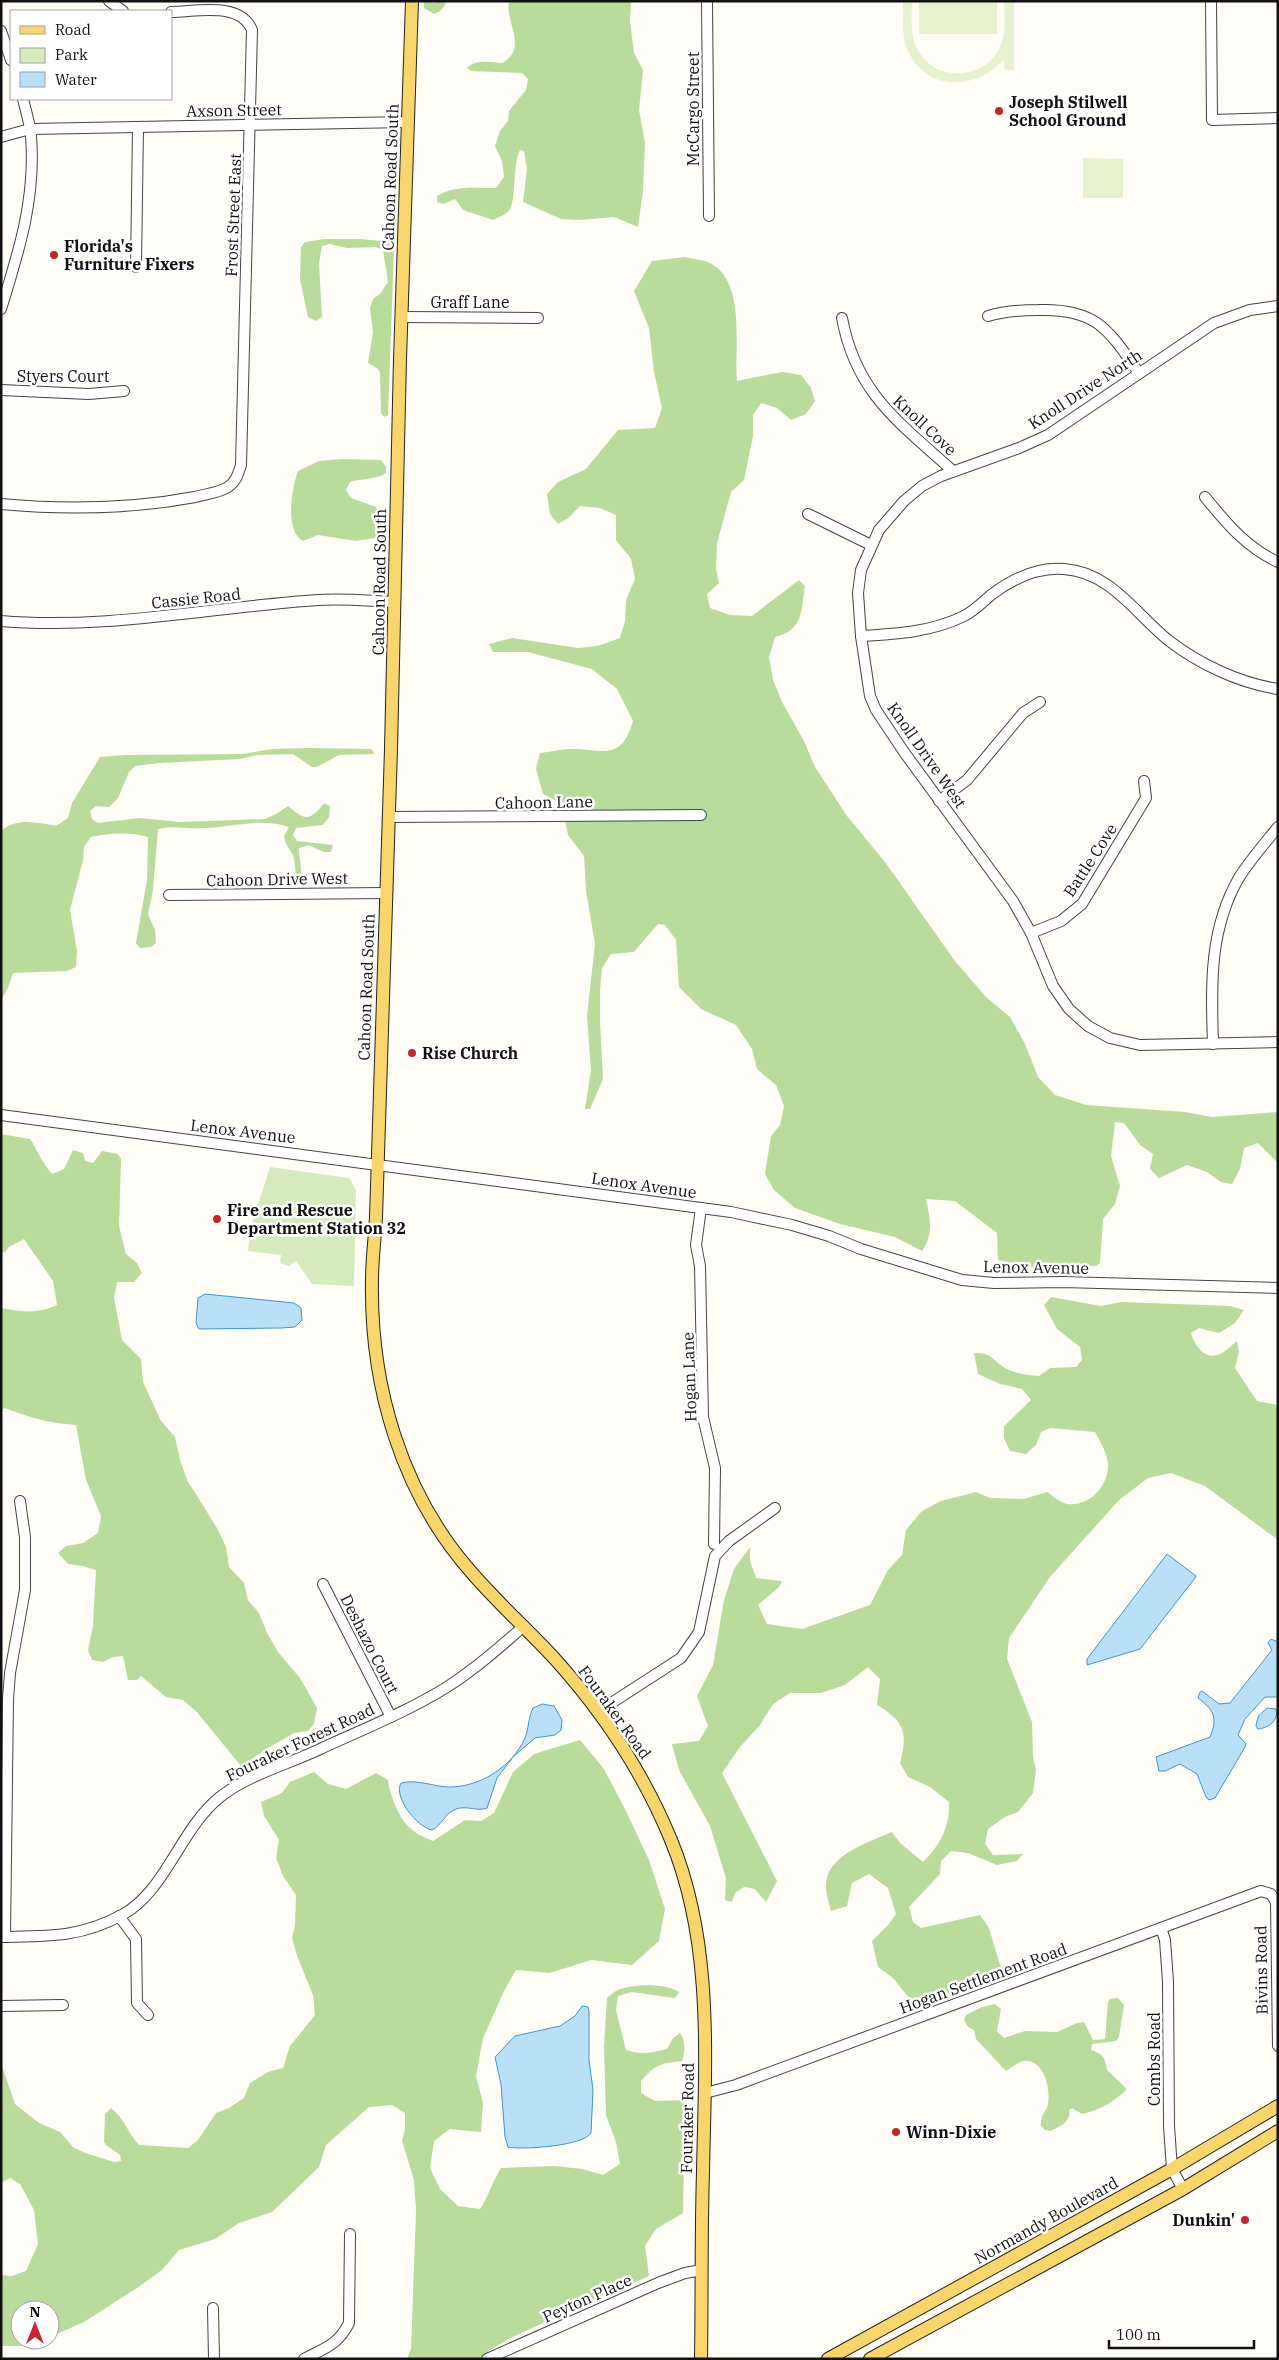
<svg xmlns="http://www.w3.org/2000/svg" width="1279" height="2360" viewBox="0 0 1279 2360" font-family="'IBM Plex Serif',serif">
<rect width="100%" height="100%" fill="#fffdf5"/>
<polygon fill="#d5ebbd" points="270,1167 349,1178 356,1190 354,1286 312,1284 296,1261 289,1266 280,1263 281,1255 248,1251 251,1226"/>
<g fill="#b9dc9c">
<polygon points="424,1 434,3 444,1 446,4 439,12 434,14 424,8"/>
<path d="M509,1H631L630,22L634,53L643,70L639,110L645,143L643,191L638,227L614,217L580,220L561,219L523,202L527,169L524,151L520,150C512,167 517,194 510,209C506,215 499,217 493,220L463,210L455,199L444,204L437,202V196C455,185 475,188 496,188L504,177L502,161L495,146L500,131L508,121L509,111L526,90L528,79L522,73L471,71L467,68C475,59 491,62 502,63C529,48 505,24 509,1Z"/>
<polygon points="324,239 361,239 391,242 394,248 388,415 384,417 381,413 380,373 378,369 368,363 373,332 370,309 373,299 380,294 388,282 383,250 376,247 347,248 330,244 322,246 319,263 322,317 316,321 308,317 300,279 301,247 305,242"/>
<path d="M685,257C693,259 705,260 712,264C746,285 734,347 737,381L782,372L801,375L811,388L815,401L806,414L791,420L777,408L761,403L753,415V436L744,480L731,492L717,543L716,569L719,583L707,594L710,608L730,615L752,616L799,580L805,586C801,612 803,630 775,637L769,657L773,680L782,702L804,741L815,767L847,816L885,862L955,961L986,997L1010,1017L1025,1044L1038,1077L1055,1095L1086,1105L1185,1112L1212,1117L1278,1112V1163L1258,1143L1244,1148L1240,1169L1232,1184L1221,1182L1207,1172L1187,1165L1159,1178L1150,1169L1153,1154L1140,1145L1124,1123L1115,1122L1111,1156L1120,1186L1115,1204L1103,1219L1100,1263L1096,1266L1065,1265L1041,1269L998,1260L997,1233L955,1201L926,1199C930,1218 934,1234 922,1251L895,1237L840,1224L795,1208L774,1190L765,1174L771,1136L780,1125L784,1106L776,1085L757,1069L752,1049L736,1025L701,1009L679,987L676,940L665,925L658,924L634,952L611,954L602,968L600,990V1021L603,1079L590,1109H585L591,1071L587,1016L595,944L586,891L584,856L568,835L562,804L543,794L536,769L540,753C550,752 561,749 571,749C604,749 621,762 633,721L617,689L592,669L528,652H493L489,644L512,638L578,648L598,646L620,638L625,621L626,600L635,579L631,559L616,540V515L600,508L580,506L568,518L558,524L550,514L547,494L558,482L586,469L618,430L655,428L662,408L654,372L649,328L634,291L652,261Z"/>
<path d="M341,459L381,460L386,467V473C376,480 362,478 350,482L346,490L351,498L376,507L383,524L380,537L356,541L318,535L303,541C284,530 292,488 298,471L319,461Z"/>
<path d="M309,748L371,749L374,752L373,754L339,755L317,767H312L293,754L257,755L240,759L160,763L135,766L129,772L118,798L109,807L96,806L90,811L92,819L98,823L140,818L180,822L265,819L276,814L288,806C304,820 310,822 324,803L330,806L329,817L323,825L296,828L293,835L297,841L333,845L331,852H323L309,845L299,848C298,859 305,871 298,881C294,872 296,863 293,855C289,848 285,844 284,836L289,827C261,817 230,828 200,828C187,829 171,825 158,829L153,890L148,914L155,930L156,943L151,947L140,948L136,943L147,880L148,837C129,832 110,833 91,837L84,847L83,860L70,910L77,951L76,967L67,971L13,973L7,990L1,1000V831C17,817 38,823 56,826L68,818L72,803L100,757L124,755L242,754L272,749Z"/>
<path d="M1,1134L30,1139C38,1151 42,1163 52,1174L64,1169L73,1150L83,1153L85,1161L93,1163L102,1151L118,1154L121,1159L119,1226L126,1254L137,1263L142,1273L134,1282H117L114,1298L122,1340L141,1359L143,1382L161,1421L175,1437L180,1460L187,1480L217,1528L226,1547L229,1567L244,1583L248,1600L259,1613L267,1633L278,1652L300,1678L317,1708L314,1724L308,1731L294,1733L268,1748L241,1766L196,1711L183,1700L166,1697L141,1676L137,1680H128L123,1656L113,1657L103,1662L92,1660L88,1650L93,1626L96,1570L83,1566L68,1564L58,1553L66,1546L83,1543L98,1533L101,1516L86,1480L76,1425C49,1423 30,1418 5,1408L1,1410V1308C22,1312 37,1314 57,1305L53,1281L24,1239L9,1247L5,1252L1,1253Z"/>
<path d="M1051,1297L1101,1306L1121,1302L1230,1306L1244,1310L1235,1323L1219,1333L1199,1328L1191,1333C1194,1345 1205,1361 1220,1354C1226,1351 1232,1345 1237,1341L1239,1352L1235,1368L1257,1401L1278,1405V1540L1205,1486L1171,1473L1148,1478L1119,1500L1050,1577L1009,1638L1007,1659L1032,1722L1033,1757L1036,1770L1033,1793L1018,1812L1005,1817L988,1829L985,1844L993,1855L1023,1854L1017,1861L997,1865L968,1853L951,1851L941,1861L940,1874L909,1907L913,1922L921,1928L980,1915L989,1928L1003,1975L932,1999L909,1998L893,1978L878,1967L872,1941L888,1925L896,1914L888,1888L869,1874L852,1883L847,1906L831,1911C829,1902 825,1892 826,1883C828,1855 869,1842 892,1832L900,1843L923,1862C940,1845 950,1827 949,1802L930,1787L908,1777L900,1763C908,1732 905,1722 877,1705L880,1679L868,1667L845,1685L821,1693H790L773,1704L760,1725L740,1747L722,1773L777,1881L766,1902L755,1889L744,1887L735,1893L732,1902L725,1900L726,1878L710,1826L679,1770L672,1744L699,1741L708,1726L697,1696L713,1665L724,1600L734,1569L750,1547V1561L756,1578L782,1581L779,1587L758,1605L767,1624L802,1629L870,1605L888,1570L902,1555L906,1530L922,1511L941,1501L976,1492L990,1498L1024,1499L1047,1492C1053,1496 1060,1503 1067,1504C1088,1507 1107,1488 1108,1467C1109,1456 1100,1441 1095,1432L1050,1428L1041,1432L1036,1445L1026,1454L1010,1451L1004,1438V1426L1031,1400L1022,1389L1000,1384L978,1374L974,1353C994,1353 990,1359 1005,1368C1016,1374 1027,1375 1039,1376L1050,1368L1076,1367L1082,1360L1080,1347L1057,1329L1044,1305Z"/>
<path d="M580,1740L604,1769L624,1807L649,1860L665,1909L659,1941L632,1965L591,1960L550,1973L516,1970L505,1989L483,2038L476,2076L483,2103L481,2132L450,2129L434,2141L430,2168L440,2189L458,2206L480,2209C489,2196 492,2182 501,2168L554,2166L582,2169L603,2175L620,2164L616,2142L606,2115L604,2046L607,1998C611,1995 616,1990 620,1989C636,1984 665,1983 679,1992L675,1998L632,1992L618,1996L616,2010L626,2050C641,2055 652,2053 667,2049L673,2038L680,2033C686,2041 685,2051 682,2061C660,2063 655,2065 641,2081V2093L655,2101L685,2100L683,2213L656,2229L645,2246L649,2276L510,2338L487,2352L486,2359H407L411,2349L416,2211L414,2180L402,2141L405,2129V2113L392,2105L369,2107L326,2145L319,2167L272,2212L239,2223L215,2239L179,2250L162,2270L137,2288L84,2322L50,2337V2310H20V2340H43L27,2346H1V2275L12,2276L26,2271L38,2244L34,2210L20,2184L10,2178L1,2183V2063L15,2104L39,2123L60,2132L73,2147L85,2153L114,2162L121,2161L120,2155L106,2145L104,2142L105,2114L111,2108C124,2118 128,2133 139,2145L188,2148L198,2140L216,2113L229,2108L244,2098L250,2083L268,2072L283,2068L290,2046L315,2015L313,1995L297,1956L292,1938L295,1925L296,1895L283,1876L276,1858L279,1840L264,1816L261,1802L282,1793L290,1782L314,1772L328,1784L346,1789L376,1773L388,1780C390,1797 400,1822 415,1832C420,1836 427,1838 433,1841L465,1820L481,1821L494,1813L513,1772L534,1754Z"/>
<path d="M1118,1998L1124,2005L1119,2037L1116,2041L1092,2044L1091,2050C1103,2054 1105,2057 1107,2070L1127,2089C1115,2101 1098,2111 1082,2114L1072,2108L1069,2110C1072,2122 1059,2126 1051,2131L1045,2130L1041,2126C1040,2114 1046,2113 1048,2104C1051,2089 1044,2058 1023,2061C1018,2062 1011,2068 1006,2071L976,2039L974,2030L968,2027L964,2020L966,2015L982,2007L995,2004L1001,2009L997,2031L1004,2038L1025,2031L1057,2032L1077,2023L1084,2022L1093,2040L1105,2039L1108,2002L1110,1999Z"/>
</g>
<g fill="#e6f2cf">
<path d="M903,1H912C912,15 910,30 915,44C929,82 983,83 1000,47C1007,33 1004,16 1004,1H1014V70H1005L1004,59C978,90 927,93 908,51C901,35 903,18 903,1Z"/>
<rect x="919" y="1" width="78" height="33"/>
<polygon points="1083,158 1123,159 1123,198 1083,198"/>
</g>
<g fill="#b9e0f7" stroke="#3f96cf">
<polygon points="205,1294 294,1303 301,1308 302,1320 295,1327 282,1328 199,1329 196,1323 198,1298"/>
<polygon points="1167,1554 1196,1576 1195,1578 1140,1649 1087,1665 1087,1659"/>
<path d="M1271,1639L1278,1642V1697H1265L1245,1719L1238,1735L1246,1744L1245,1747L1215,1798L1209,1800L1206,1797L1197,1774L1180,1764L1165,1771H1159L1156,1757L1210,1737C1218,1718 1214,1710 1198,1698L1200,1692L1202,1691L1219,1704L1230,1703L1272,1650L1268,1643Z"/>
<path d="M542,1704L554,1706L562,1720L561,1730L555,1735L535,1738L513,1757L497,1778L487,1808C478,1812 467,1805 456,1809C445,1813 442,1825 432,1830C417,1827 393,1797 401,1783C416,1779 432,1786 447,1787C479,1788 512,1767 525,1738C529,1728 528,1718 533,1708Z"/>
<path d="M1267,1708L1276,1709C1279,1721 1268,1728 1258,1729L1256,1726C1258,1714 1259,1716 1267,1708Z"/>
<path d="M582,2006L588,2007L589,2011V2060L593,2090L591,2133C583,2146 523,2150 508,2147L505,2137L501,2084L495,2057L515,2036L560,2026L575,2016Z"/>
</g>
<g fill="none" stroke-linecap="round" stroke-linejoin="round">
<defs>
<g id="minor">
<polyline points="109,1 123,11"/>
<polyline points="707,1 709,216"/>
<polyline points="1211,1 1212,120 1278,118"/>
<polyline points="1,31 11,60"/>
<polyline points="1,137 30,129 408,122"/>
<polyline points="136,267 138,127"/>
<polyline points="1278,306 1250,310 1214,323 1048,435 1019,448 941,476 922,486 904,501 879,530 861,570 858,593 861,636 870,696 876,710 904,752 1013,901 1031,933 1053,986 1069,1009 1088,1026 1110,1038 1140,1045 1278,1042"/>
<path d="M1,309C19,251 36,198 31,136C30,124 26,111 23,99"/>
<path d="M988,316C1005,311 1020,310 1038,310C1096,308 1108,329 1139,373"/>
<polyline points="402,317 538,318"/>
<path d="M842,318C856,394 900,423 953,471"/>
<polyline points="1,390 89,394 124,391"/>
<path d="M1205,497C1226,523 1247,548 1278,562"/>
<path d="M1,504C66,510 131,509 195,497C205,494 219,493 228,487C236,482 238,474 241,465L252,30C240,1 196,12 171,12"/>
<polyline points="808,514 871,545"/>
<path d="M1,621C108,630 212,607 318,600C343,598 369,601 394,602"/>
<path d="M861,636C896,634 932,632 964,616C974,611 983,602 991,595C1012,579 1038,567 1064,569C1110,572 1135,613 1168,640C1199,664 1239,683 1278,689"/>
<polyline points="939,801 967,780 1023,713 1040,702"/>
<polyline points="388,817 701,815"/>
<polyline points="169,895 385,893"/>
<polyline points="1031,933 1061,921 1082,904 1146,798 1144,781"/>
<path d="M1213,1044C1211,985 1209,928 1240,876C1251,859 1265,843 1278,827"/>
<polyline points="1,1115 731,1212 792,1225 829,1236 861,1249 962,1280 994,1283 1063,1282 1278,1288"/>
<polyline points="701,1208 696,1245 700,1266 703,1417 715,1468 714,1544"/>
<polyline points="323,1584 391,1717"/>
<polyline points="599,1711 681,1658 699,1632 715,1556 729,1541 775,1508"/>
<polyline points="119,1916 136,1939 137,2003 148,2015"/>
<polyline points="1161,1928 1165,1940 1168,1982 1169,2126 1172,2169 1183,2189"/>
<path d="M1,1937C48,1936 79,1938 122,1915C166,1891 180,1829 220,1797C248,1775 286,1765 318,1750C361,1730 407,1712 447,1687C475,1669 499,1648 524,1626"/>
<polyline points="5,1937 8,1699 10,1673 25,1590 25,1537 20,1501"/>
<polyline points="1,2006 63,2005"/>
<polyline points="705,2093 736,2085 1261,1891 1271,1894 1276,1902 1278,2046"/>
<polyline points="213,2308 214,2359"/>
<path d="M304,2359C325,2348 338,2345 349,2323L350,2234"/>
<polyline points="487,2359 658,2283 685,2273 702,2270"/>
</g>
<g id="major">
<path d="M412,1L400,359L391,749L376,1217C375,1238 372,1259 372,1280C370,1385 401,1493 472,1573C498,1603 527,1629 554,1658C603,1712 643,1772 671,1840C714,1944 705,2062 703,2172C701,2234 702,2297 701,2359"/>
<polyline points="828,2359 1172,2169 1278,2106"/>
<polyline points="870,2359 1183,2189 1278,2131"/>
</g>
</defs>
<use href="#minor" stroke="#444" stroke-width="12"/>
<use href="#major" stroke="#222" stroke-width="14"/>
<use href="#minor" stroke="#fff" stroke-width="10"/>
<use href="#major" stroke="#f9d66b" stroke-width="12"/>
</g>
<g fill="#c4262e" stroke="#fff" stroke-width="2">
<circle cx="999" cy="111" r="5"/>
<circle cx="54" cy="255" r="5"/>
<circle cx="412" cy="1053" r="5"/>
<circle cx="217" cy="1219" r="5"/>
<circle cx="896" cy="2132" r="5"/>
<circle cx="1245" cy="2220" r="5"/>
</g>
<g text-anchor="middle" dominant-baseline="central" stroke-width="5" stroke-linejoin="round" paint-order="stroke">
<g font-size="16" font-weight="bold" fill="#111" stroke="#fff" text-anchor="start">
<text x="1009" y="102">Joseph Stilwell<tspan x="1009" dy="18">School Ground</tspan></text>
<text x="64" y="246">Florida's<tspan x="64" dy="18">Furniture Fixers</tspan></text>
<text x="422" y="1053">Rise Church</text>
<text x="227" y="1210">Fire and Rescue<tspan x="227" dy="18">Department Station 32</tspan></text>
<text x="906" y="2132">Winn-Dixie</text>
<text x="1235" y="2220" text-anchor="end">Dunkin'</text>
</g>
<g font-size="16" fill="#111" stroke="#fff">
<text transform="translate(693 109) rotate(-90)">McCargo Street</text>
<text transform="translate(234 110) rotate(-1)">Axson Street</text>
<text transform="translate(390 177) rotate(-88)">Cahoon Road South</text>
<text transform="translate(233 215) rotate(-88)">Frost Street East</text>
<text x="470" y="302">Graff Lane</text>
<text x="63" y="376">Styers Court</text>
<text transform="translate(1085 389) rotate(-33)">Knoll Drive North</text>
<text transform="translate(925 425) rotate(43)">Knoll Cove</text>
<text transform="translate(379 582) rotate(-89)">Cahoon Road South</text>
<text transform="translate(196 598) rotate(-6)">Cassie Road</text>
<text transform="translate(927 755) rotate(55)">Knoll Drive West</text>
<text transform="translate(544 802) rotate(-1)">Cahoon Lane</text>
<text transform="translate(1090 860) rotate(-57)">Battle Cove</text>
<text transform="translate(277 879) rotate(-1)">Cahoon Drive West</text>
<text transform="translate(366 987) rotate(-88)">Cahoon Road South</text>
<text transform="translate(243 1131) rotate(7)">Lenox Avenue</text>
<text transform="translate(644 1185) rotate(8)">Lenox Avenue</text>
<text transform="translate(1036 1267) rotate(1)">Lenox Avenue</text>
<text transform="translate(689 1377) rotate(-92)">Hogan Lane</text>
<text transform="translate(370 1644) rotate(63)">Deshazo Court</text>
<text transform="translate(615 1712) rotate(54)">Fouraker Road</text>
<text transform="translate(300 1742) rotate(-25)">Fouraker Forest Road</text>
<text transform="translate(1261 1970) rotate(-91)">Bivins Road</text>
<text transform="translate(983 1978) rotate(-20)">Hogan Settlement Road</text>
<text transform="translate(1154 2059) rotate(-90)">Combs Road</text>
<text transform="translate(687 2118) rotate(-89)">Fouraker Road</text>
<text transform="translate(1046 2220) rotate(-29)">Normandy Boulevard</text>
<text transform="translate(587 2298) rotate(-24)">Peyton Place</text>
</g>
</g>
<rect width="1279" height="2360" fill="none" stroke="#111111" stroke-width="5"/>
<rect x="10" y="10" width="162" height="90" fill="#ffffff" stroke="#a0a0a0"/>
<rect x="20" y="26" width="25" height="8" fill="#f9d66b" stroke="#a0a0a0"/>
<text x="55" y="35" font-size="15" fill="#111111">Road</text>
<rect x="20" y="48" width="25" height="15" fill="#d5ebbd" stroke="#a0a0a0"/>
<text x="55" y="60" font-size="15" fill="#111111">Park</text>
<rect x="20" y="72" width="25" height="15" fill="#b9e0f7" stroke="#a0a0a0"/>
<text x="55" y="85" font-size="15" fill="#111111">Water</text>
<g transform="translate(35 2325)"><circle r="24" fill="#ffffff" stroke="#a0a0a0"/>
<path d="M0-4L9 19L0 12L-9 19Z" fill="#c4262e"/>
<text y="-8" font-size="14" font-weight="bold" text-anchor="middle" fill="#111111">N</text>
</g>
<path d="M1109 2340v8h145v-8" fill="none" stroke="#111111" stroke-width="2.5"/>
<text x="1116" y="2340" font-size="15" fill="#111111" stroke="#ffffff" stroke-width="4" paint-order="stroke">100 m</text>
</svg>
